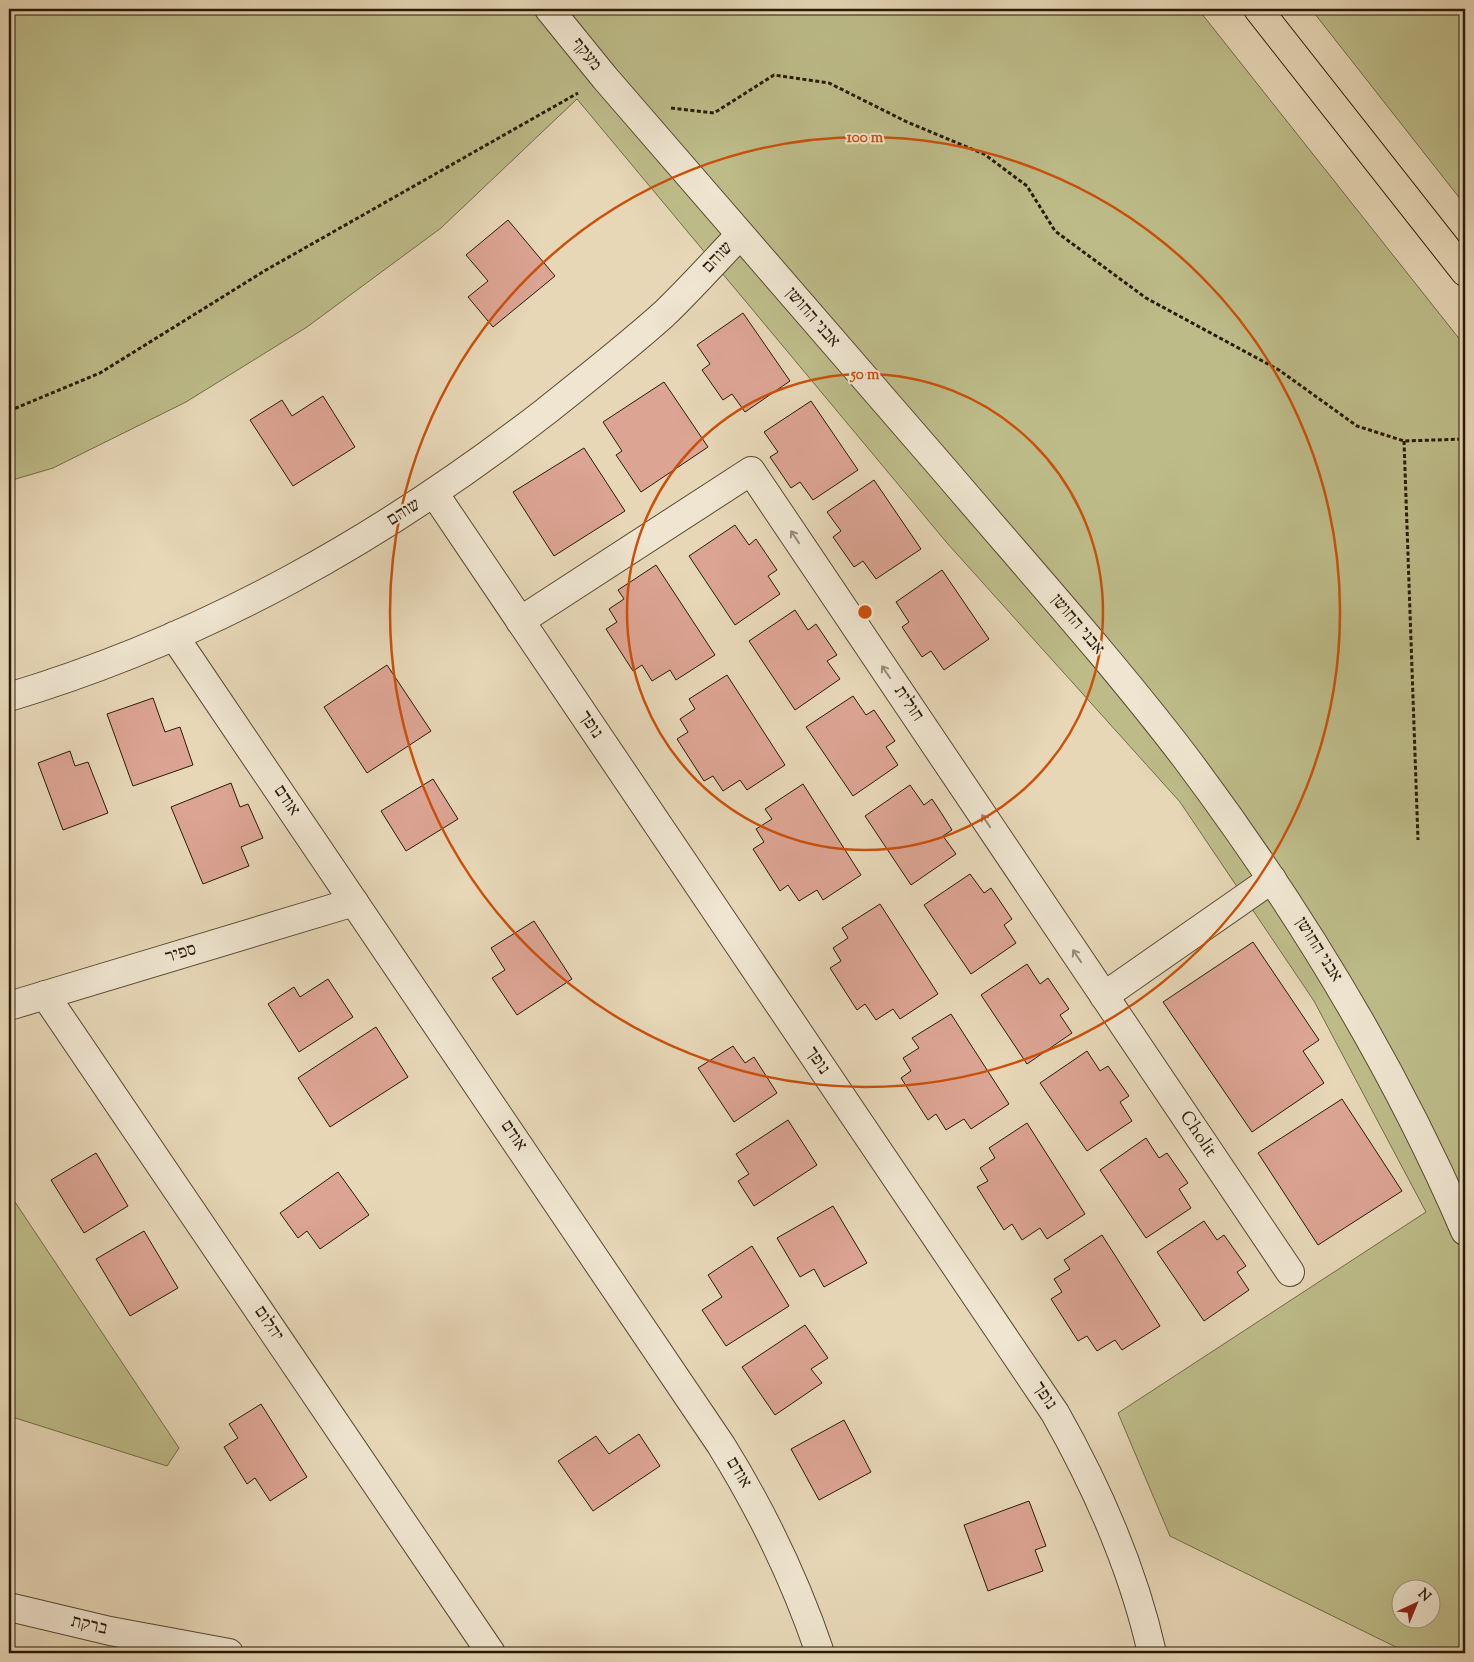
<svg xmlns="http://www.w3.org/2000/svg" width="1474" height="1662" viewBox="0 0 1474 1662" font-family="'Sorts Mill Goudy','Frank Ruhl Libre',serif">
<rect width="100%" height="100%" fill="#e7d7b7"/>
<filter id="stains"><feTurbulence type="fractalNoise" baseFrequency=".004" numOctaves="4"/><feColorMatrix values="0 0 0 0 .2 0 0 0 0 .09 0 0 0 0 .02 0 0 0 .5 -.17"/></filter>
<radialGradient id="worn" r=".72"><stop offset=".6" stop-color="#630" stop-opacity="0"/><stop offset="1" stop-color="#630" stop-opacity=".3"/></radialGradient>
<g fill="#bdbc89" stroke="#736c48" fill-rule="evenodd">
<path d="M9,9H1198L1465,346V1653H1408L1170,1536L1118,1413L1426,1212L1314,1001L1180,802L947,543L577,99L441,228L307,327L186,402L53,468L9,481ZM1402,1590H1432V1620H1402Z"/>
<polygon points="1311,9 1465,9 1465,205"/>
<polygon points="9,1193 179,1448 167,1466 9,1416"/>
</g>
<g fill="#dca493" stroke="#291b06">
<polygon points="508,220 555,276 493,327 468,297 488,281 466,255"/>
<polygon points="743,313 790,381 745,412 732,394 723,400 702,370 710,364 697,345"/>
<polygon points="664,382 708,447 641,492 616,455 622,451 603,422"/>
<polygon points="323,396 355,447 293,486 250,420 282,400 292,416"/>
<polygon points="811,401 858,470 813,500 800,482 791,488 770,457 778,452 764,432"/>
<polygon points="584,448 625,511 554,556 513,492"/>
<polygon points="874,480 921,549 876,579 863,561 854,567 833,537 841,531 827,512"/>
<polygon points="735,525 749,545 756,539 777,570 768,576 780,594 735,625 689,556"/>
<polygon points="656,565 715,655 676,680 670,670 652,681 642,665 633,671 606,629 617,622 609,609 624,599 618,590"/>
<polygon points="942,570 989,639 944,670 931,651 922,657 902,627 909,622 896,602"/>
<polygon points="795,610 808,630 816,624 837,655 827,661 840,679 795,710 749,641"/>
<polygon points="387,665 431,731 367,773 324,707"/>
<polygon points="727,675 785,765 747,790 740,780 723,791 713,776 704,781 677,739 688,732 680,719 695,709 689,699"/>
<polygon points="853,696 866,715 874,710 895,741 886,747 898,765 853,796 806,727"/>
<polygon points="153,698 165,732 180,727 193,765 133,786 107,714"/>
<polygon points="70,751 75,766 88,762 108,813 63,830 38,763"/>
<polygon points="433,779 458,819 406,851 381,811"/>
<polygon points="231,783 240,807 248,804 263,838 241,847 249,866 203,884 171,807"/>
<polygon points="803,784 861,875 823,900 817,890 799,901 788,885 780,891 753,849 764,842 756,829 772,819 765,809"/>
<polygon points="910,785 924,805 932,799 942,814 952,830 943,836 956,854 911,885 865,816"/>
<polygon points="970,874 984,893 991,888 1012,919 1004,925 1016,943 971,974 924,905"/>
<polygon points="880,904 938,994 900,1019 893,1009 876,1020 865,1004 857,1010 830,968 841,961 833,948 848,938 842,928"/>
<polygon points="534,921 572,979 517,1015 492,978 505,970 491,948"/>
<polygon points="1253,942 1319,1040 1303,1051 1324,1083 1252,1132 1163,1002"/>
<polygon points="1027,964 1040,984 1048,978 1069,1009 1060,1015 1072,1033 1027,1064 981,995"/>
<polygon points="328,979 353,1017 299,1052 268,1004 294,987 300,997"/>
<polygon points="951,1014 1009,1104 971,1129 964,1119 946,1130 936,1114 928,1120 901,1078 911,1071 903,1058 919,1048 912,1038"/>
<polygon points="376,1027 408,1077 330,1127 298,1078"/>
<polygon points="733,1046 745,1063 754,1057 777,1093 734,1122 698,1068"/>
<polygon points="1087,1051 1100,1071 1108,1066 1129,1096 1120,1102 1132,1121 1087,1151 1040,1083"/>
<polygon points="1342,1099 1402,1191 1318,1245 1258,1153"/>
<polygon points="788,1120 817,1165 754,1206 738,1181 749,1174 736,1154"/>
<polygon points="1027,1123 1085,1214 1047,1239 1040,1228 1022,1240 1012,1224 1004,1230 977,1187 988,1181 980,1168 995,1158 989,1148"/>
<polygon points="1146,1138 1159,1158 1167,1153 1188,1183 1179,1189 1191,1208 1146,1238 1100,1170"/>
<polygon points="96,1153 128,1206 84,1233 51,1180"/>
<polygon points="338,1172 369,1215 320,1249 307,1231 298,1238 280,1213"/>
<polygon points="833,1206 867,1263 824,1287 814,1269 800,1277 777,1238"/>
<polygon points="1204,1221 1217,1240 1224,1235 1246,1266 1237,1272 1249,1290 1204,1321 1157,1252"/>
<polygon points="144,1231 178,1288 130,1316 96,1259"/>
<polygon points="1102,1235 1160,1326 1122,1350 1115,1340 1097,1351 1087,1336 1078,1341 1051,1299 1062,1292 1054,1279 1070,1269 1064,1260"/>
<polygon points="752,1246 789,1306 726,1346 702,1310 722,1297 708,1275"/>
<polygon points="805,1325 828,1358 811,1369 822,1383 775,1415 742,1367"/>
<polygon points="261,1404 307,1477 270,1501 255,1478 247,1484 224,1447 238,1438 229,1424"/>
<polygon points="844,1420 871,1472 819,1500 791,1449"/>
<polygon points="639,1434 660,1466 593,1511 558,1461 596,1436 609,1454"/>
<polygon points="1029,1501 1046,1546 1035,1550 1043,1571 988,1591 964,1525"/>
</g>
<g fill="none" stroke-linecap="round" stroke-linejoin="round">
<defs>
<g id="minor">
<path d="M549,9L605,78C719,210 833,342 947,473C1027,567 1110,659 1185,757C1296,905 1392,1061 1465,1231"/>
<path d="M434,493L1055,1413C1098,1489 1133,1568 1152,1653"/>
<path id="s1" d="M520,621L751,471L1290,1272"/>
<path d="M174,636L721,1445C762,1511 795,1579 820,1653"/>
<path d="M9,697C208,637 381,539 545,412C585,380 626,348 664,314C690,289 715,261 740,235"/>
<polyline points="45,995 491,1653"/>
<polyline points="1104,996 1272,879"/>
<polyline points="9,1006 354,902"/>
<polyline points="9,1607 110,1631 229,1653"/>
</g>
<polyline id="major" points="1258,9 1465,272"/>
</defs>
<use href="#minor" stroke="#584a32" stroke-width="30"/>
<use href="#major" stroke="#291b06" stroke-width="30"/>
<g stroke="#291b06" stroke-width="3" stroke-dasharray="4 2.5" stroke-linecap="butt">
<polyline points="671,108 714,113 774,75 829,83 907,122 984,154 1027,186 1055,231 1146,298 1279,370 1357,426 1404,441 1465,439"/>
<polyline points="9,411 100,373 266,270 578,93"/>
<polyline points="1404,441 1418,840"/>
</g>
<use href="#minor" stroke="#efe5d0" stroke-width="28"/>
<use href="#major" stroke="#e7d7b7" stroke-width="28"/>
</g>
<defs><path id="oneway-shaft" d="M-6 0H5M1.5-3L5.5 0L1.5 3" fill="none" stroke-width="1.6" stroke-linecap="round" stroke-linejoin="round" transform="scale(1.25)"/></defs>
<g stroke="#968a75">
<use href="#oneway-shaft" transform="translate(795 537) rotate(-124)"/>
<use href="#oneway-shaft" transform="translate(886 672) rotate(-124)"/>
<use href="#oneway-shaft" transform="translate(986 821) rotate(-124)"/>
<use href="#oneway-shaft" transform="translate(1077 956) rotate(-124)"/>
</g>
<g fill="none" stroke="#cb500b" stroke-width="2.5">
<circle cx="865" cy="612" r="238"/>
<circle cx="865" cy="612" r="475"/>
</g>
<g text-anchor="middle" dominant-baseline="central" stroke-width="4" stroke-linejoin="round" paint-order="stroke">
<g font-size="18" fill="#291b06" stroke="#efe5d0">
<text transform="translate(586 55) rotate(51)">מעקף</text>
<text transform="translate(718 258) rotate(-46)">שוהם</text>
<text transform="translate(812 318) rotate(49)">אבני החושן</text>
<text transform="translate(404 513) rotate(-32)">שוהם</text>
<text transform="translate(1077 625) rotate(50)">אבני החושן</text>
<text transform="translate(908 704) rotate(56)">חולית</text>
<text transform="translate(590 725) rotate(56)">נופך</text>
<text transform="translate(286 801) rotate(56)">אודם</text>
<text transform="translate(1318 950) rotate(58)">אבני החושן</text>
<text transform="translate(181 954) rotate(-17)">ספיר</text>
<text transform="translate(817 1061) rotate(56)">נופך</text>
<text stroke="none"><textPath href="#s1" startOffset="1075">Cholit</textPath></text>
<text transform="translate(513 1136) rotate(56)">אודם</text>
<text transform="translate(268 1324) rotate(56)">יהלום</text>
<text transform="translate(1044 1396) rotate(57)">נופך</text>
<text transform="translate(738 1473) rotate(59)">אודם</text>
<text transform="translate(89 1626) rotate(13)">ברקת</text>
</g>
</g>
<circle cx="865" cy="612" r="8" fill="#cb500b" stroke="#efe5d0" stroke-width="2.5"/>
<g font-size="15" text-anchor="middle" font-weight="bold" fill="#cb500b" stroke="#efe5d0" stroke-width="4" stroke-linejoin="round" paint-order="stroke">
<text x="865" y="142">100 m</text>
<text x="865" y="379">50 m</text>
</g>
<rect width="1474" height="1662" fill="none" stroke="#e7d7b7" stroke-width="30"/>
<rect x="10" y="10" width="1454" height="1642" fill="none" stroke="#291b06" stroke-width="2.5"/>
<rect x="15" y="15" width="1444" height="1632" fill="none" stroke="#291b06"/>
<g transform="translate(1416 1604) rotate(44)"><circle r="24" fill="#efe5d0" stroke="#a0947f"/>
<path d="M0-4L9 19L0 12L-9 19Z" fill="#8f2418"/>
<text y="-8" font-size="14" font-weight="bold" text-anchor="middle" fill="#291b06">N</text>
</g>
<rect width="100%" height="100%" filter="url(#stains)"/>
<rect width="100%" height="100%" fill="url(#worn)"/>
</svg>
